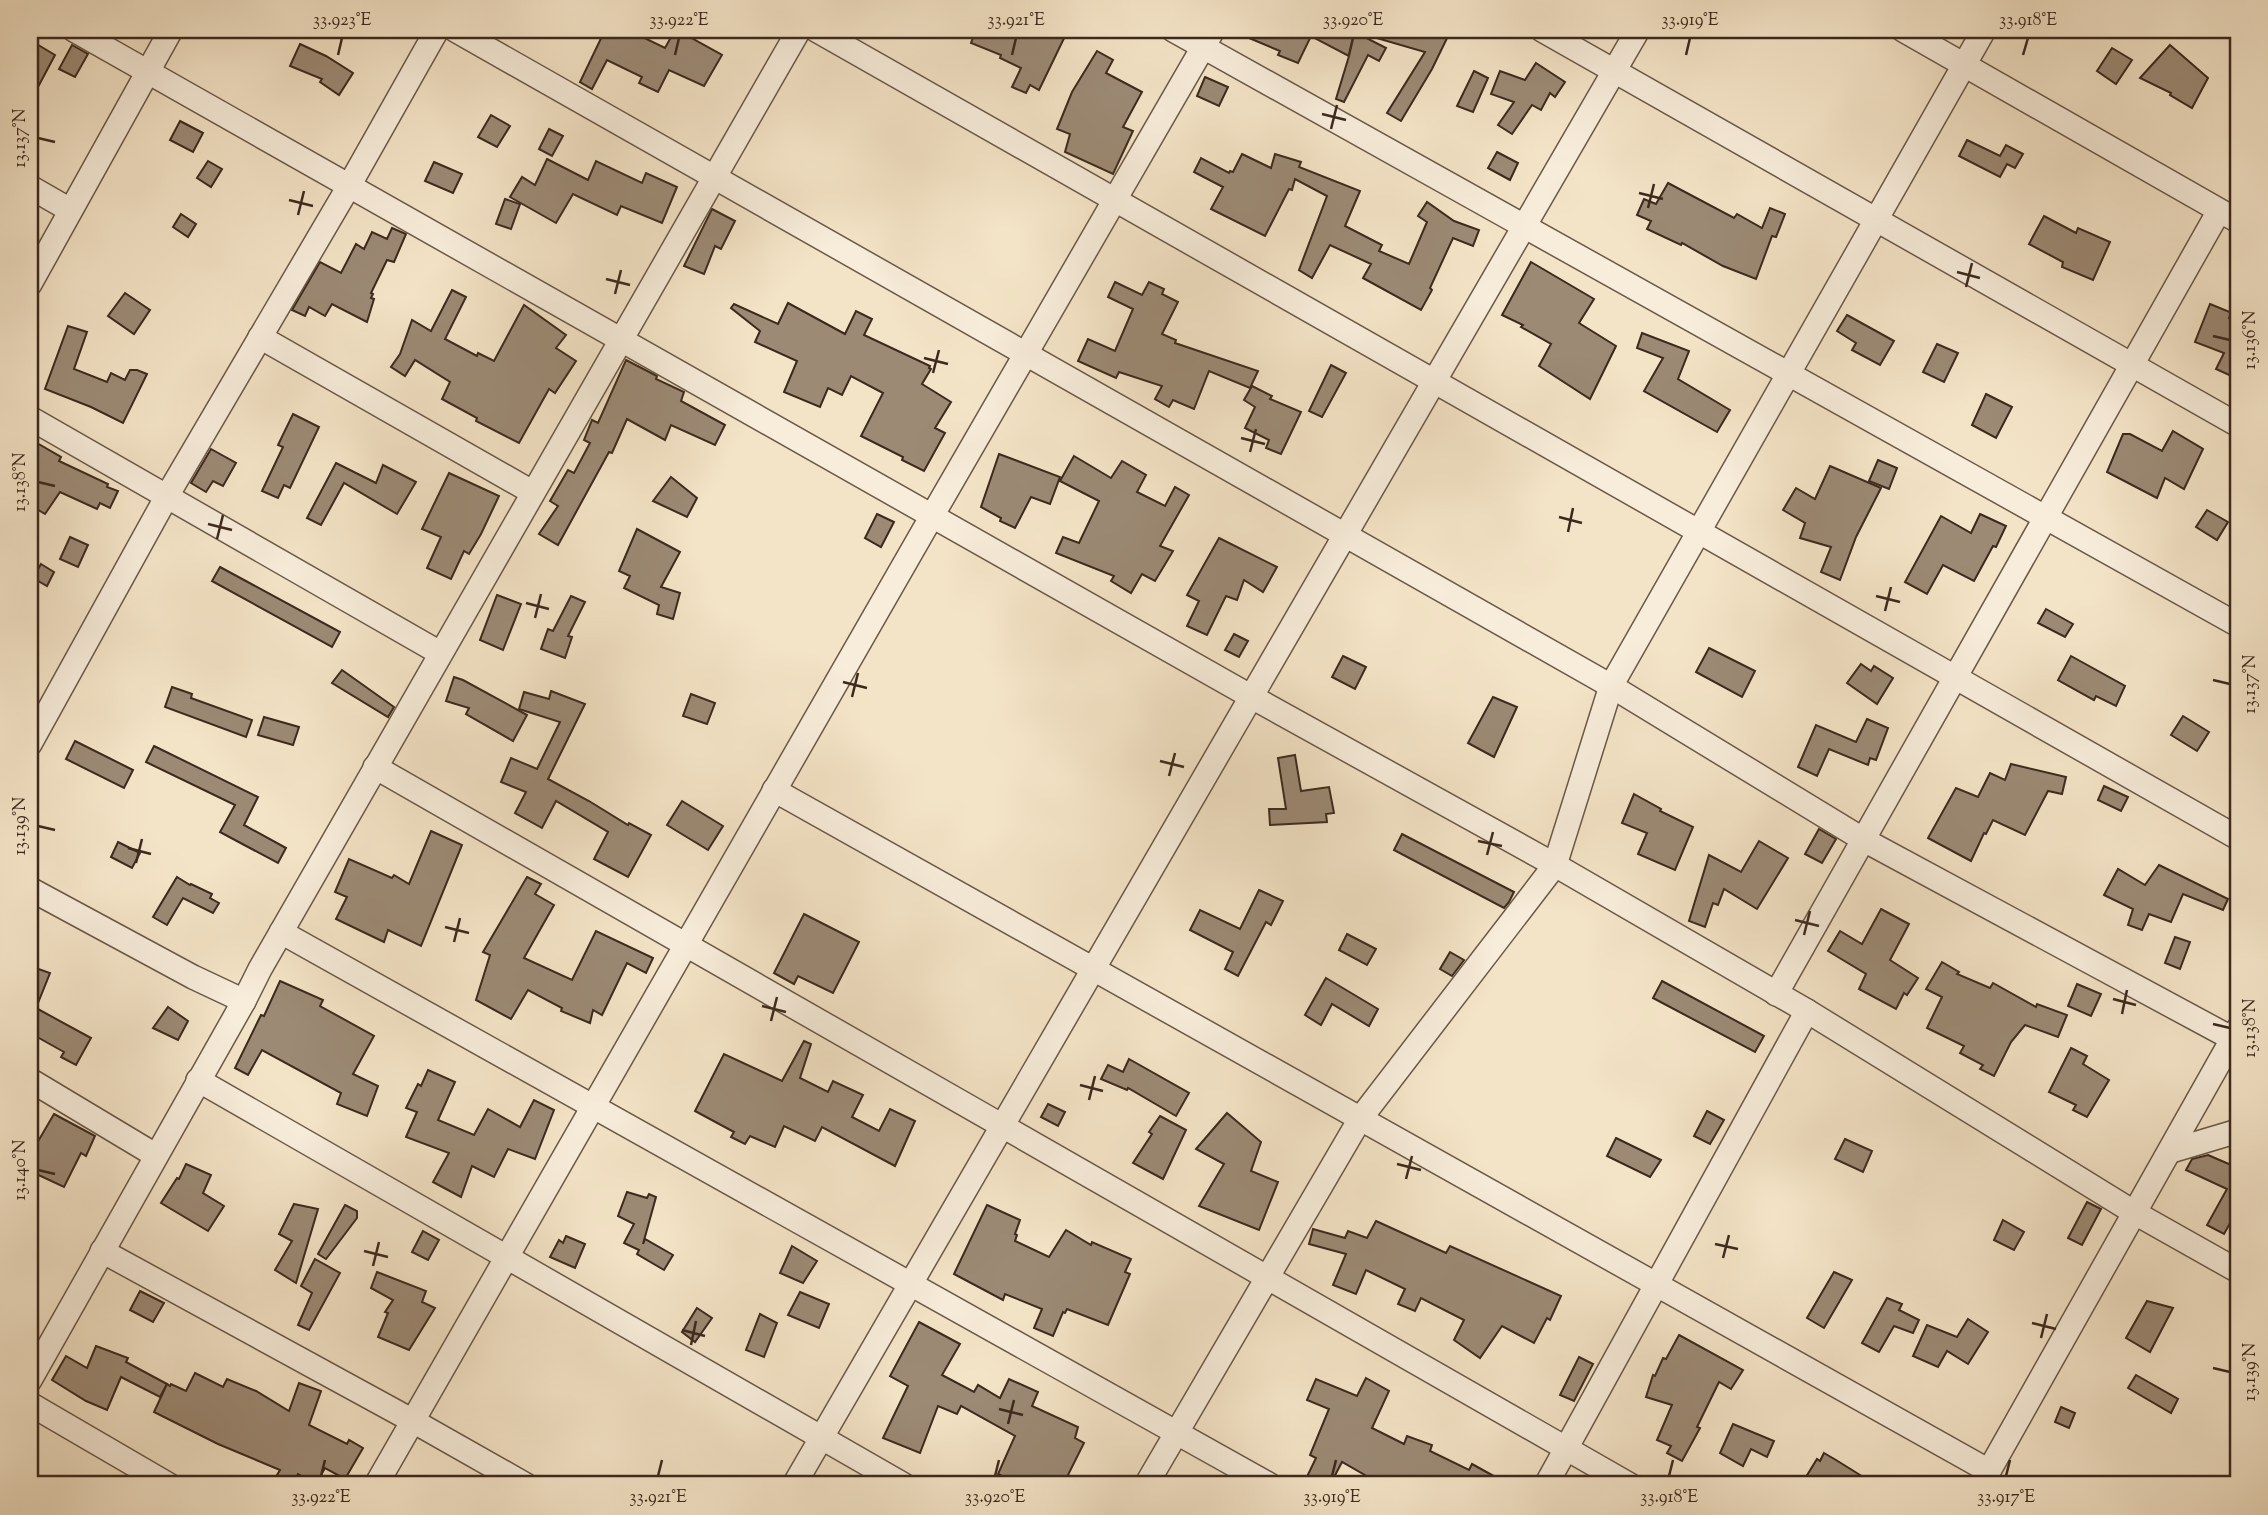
<svg xmlns="http://www.w3.org/2000/svg" width="2268" height="1515" viewBox="0 0 2268 1515" font-family="'Sorts Mill Goudy',serif">
<rect width="100%" height="100%" fill="#f4e4c7"/>
<filter id="stains"><feTurbulence type="fractalNoise" baseFrequency=".00286" numOctaves="4"/><feColorMatrix values="0 0 0 0 .2 0 0 0 0 .09 0 0 0 0 .02 0 0 0 .5 -.17"/></filter>
<radialGradient id="worn" r=".72"><stop offset=".6" stop-color="#630" stop-opacity="0"/><stop offset="1" stop-color="#630" stop-opacity=".3"/></radialGradient>
<g fill="#9c8a75" stroke="#3c291d" stroke-width="2">
<polygon points="605,30 628,30 665,48 675,30 677,30 722,55 704,86 669,70 658,92 639,83 642,77 607,60 592,89 580,82"/>
<polygon points="976,30 1003,30 1022,37 1026,30 1068,30 1039,90 1030,85 1026,93 1012,87 1021,68 1000,58 1001,55 971,43"/>
<polygon points="1230,30 1351,30 1386,48 1379,61 1368,55 1344,102 1336,99 1349,56 1311,36 1298,63 1278,55 1280,51"/>
<polygon points="1364,30 1451,30 1432,69 1401,121 1387,113 1425,52 1363,34"/>
<polygon points="30,40 55,55 30,102"/>
<polygon points="300,44 326,56 353,73 339,95 320,82 322,79 290,66"/>
<polygon points="72,45 88,54 75,77 59,69"/>
<polygon points="2170,45 2208,78 2192,108 2170,95 2171,93 2140,78"/>
<polygon points="2112,48 2132,60 2116,84 2097,71"/>
<polygon points="1097,51 1113,60 1106,73 1142,92 1123,127 1133,131 1113,174 1065,152 1070,134 1057,129 1072,92"/>
<polygon points="1536,63 1565,82 1555,97 1550,93 1541,110 1532,105 1512,134 1498,125 1514,102 1491,94 1500,71 1525,80"/>
<polygon points="1474,71 1488,78 1473,112 1457,106"/>
<polygon points="1205,77 1228,87 1219,106 1197,96"/>
<polygon points="491,115 510,126 497,147 478,137"/>
<polygon points="180,121 203,133 193,152 170,140"/>
<polygon points="549,129 563,136 552,156 539,149"/>
<polygon points="1967,140 2000,156 2006,145 2023,154 2015,168 2007,164 2000,177 1959,156"/>
<polygon points="1497,152 1518,163 1510,180 1488,168"/>
<polygon points="1242,154 1271,168 1275,154 1301,162 1299,167 1360,191 1345,226 1382,245 1379,251 1409,264 1427,222 1418,216 1427,202 1454,221 1479,230 1473,246 1453,238 1430,288 1432,290 1421,310 1363,278 1371,264 1330,245 1312,278 1299,270 1327,196 1295,179 1292,190 1289,189 1265,236 1211,209 1223,187 1194,172 1201,158 1229,173 1230,171 1233,172"/>
<polygon points="547,159 588,180 596,161 642,183 646,173 677,187 662,223 621,206 617,215 573,194 556,223 510,197 522,177 535,185"/>
<polygon points="208,161 222,169 211,187 197,178"/>
<polygon points="434,162 462,174 453,193 425,181"/>
<polygon points="1668,183 1734,218 1737,214 1762,228 1770,208 1785,214 1776,237 1772,236 1756,279 1723,266 1682,243 1681,245 1647,229 1651,221 1637,215 1644,199 1656,204"/>
<polygon points="505,199 520,204 511,229 496,224"/>
<polygon points="712,209 735,221 721,249 715,246 704,274 684,266"/>
<polygon points="181,214 196,224 188,237 173,227"/>
<polygon points="2044,216 2076,233 2078,228 2110,242 2093,280 2062,267 2063,262 2029,244"/>
<polygon points="392,228 406,234 394,262 387,260 371,293 373,294 371,298 374,299 367,322 332,304 325,316 309,307 305,316 292,310 320,262 341,273 356,244 364,249 372,232 387,239"/>
<polygon points="1531,262 1594,299 1579,323 1616,346 1590,399 1539,366 1551,344 1521,327 1523,325 1502,315"/>
<polygon points="1115,282 1142,295 1149,282 1164,289 1162,294 1178,302 1162,334 1176,340 1175,343 1258,371 1250,388 1209,371 1194,409 1173,400 1169,407 1155,399 1162,386 1119,372 1116,378 1078,361 1088,339 1115,351 1133,309 1108,297"/>
<polygon points="452,290 466,297 445,339 477,356 478,353 494,361 524,305 566,335 556,348 576,361 555,393 549,389 519,443 476,421 477,418 442,399 450,382 415,360 405,376 391,367 400,354 412,320 431,331"/>
<polygon points="125,293 150,310 134,334 108,316"/>
<polygon points="788,303 845,334 856,311 872,319 864,335 930,366 929,368 931,369 922,384 951,402 935,428 945,433 924,471 902,460 903,457 861,436 883,393 851,376 842,395 828,388 820,407 784,392 797,361 755,342 760,331 731,308 734,304 778,324"/>
<polygon points="2210,304 2232,313 2229,318 2238,323 2238,379 2216,369 2224,353 2195,342"/>
<polygon points="1847,315 1894,341 1880,365 1852,350 1856,343 1837,331"/>
<polygon points="68,326 87,332 74,369 107,382 111,373 125,380 130,370 137,370 147,374 123,423 91,407 45,389"/>
<polygon points="1642,333 1689,351 1678,379 1730,410 1717,432 1644,391 1663,358 1637,348"/>
<polygon points="1937,344 1958,353 1944,382 1923,372"/>
<polygon points="626,360 657,376 656,379 684,392 681,401 725,425 715,445 671,425 665,440 627,419 612,453 609,452 558,545 539,534 558,506 550,501 568,470 574,473 590,443 584,440 592,420 598,423"/>
<polygon points="1331,365 1346,373 1322,417 1309,411"/>
<polygon points="1252,386 1272,396 1270,399 1301,412 1281,454 1266,448 1269,440 1245,428 1255,407 1244,400"/>
<polygon points="1986,394 2012,407 1996,438 1972,425"/>
<polygon points="293,414 319,427 290,488 284,485 278,498 262,491 283,447 278,445"/>
<polygon points="2173,431 2203,449 2184,489 2165,478 2157,498 2107,472 2123,434 2130,434 2162,451"/>
<polygon points="30,439 61,457 59,461 108,484 107,487 118,491 110,508 100,503 97,509 60,492 45,514 30,505"/>
<polygon points="211,449 236,463 223,486 213,481 206,492 191,483"/>
<polygon points="999,454 1060,477 1050,504 1031,497 1015,528 1000,521 1001,518 981,507"/>
<polygon points="1074,456 1111,478 1122,461 1146,475 1137,492 1165,506 1175,487 1189,495 1160,546 1173,551 1155,581 1142,574 1131,593 1111,581 1114,576 1056,553 1063,537 1079,543 1099,501 1060,481"/>
<polygon points="1878,460 1897,468 1889,489 1869,481"/>
<polygon points="336,463 376,483 383,465 416,482 397,514 344,483 321,525 307,518"/>
<polygon points="1830,466 1881,488 1856,537 1840,580 1821,572 1831,547 1800,538 1805,523 1783,510 1796,488 1815,499"/>
<polygon points="449,473 499,496 481,534 469,554 464,551 451,579 427,568 441,537 422,529"/>
<polygon points="671,477 697,498 687,517 653,501"/>
<polygon points="2207,510 2228,522 2217,540 2196,527"/>
<polygon points="877,514 894,522 881,547 865,538"/>
<polygon points="1980,514 2006,526 1996,547 1993,546 1974,581 1943,565 1927,594 1905,582 1941,516 1971,533"/>
<polygon points="637,529 680,552 661,587 680,593 673,619 657,614 659,605 624,588 630,576 619,571"/>
<polygon points="70,537 88,545 78,567 60,559"/>
<polygon points="1219,538 1277,567 1263,592 1244,580 1237,600 1226,596 1207,635 1187,626 1199,601 1187,595"/>
<polygon points="41,564 54,572 47,586 33,578"/>
<polygon points="220,567 340,632 332,647 212,581"/>
<polygon points="497,595 521,604 503,650 480,640"/>
<polygon points="571,596 585,602 568,636 572,637 565,658 541,649 548,629 553,631"/>
<polygon points="2046,609 2073,624 2065,637 2038,623"/>
<polygon points="1234,634 1248,641 1239,657 1225,650"/>
<polygon points="1709,648 1755,671 1742,697 1696,672"/>
<polygon points="1343,656 1366,667 1355,689 1332,677"/>
<polygon points="2071,656 2125,686 2116,706 2096,696 2094,700 2058,680"/>
<polygon points="1861,664 1871,671 1874,666 1893,678 1877,704 1847,683"/>
<polygon points="342,670 394,707 388,717 332,683"/>
<polygon points="454,677 463,680 527,715 513,741 466,714 469,708 446,701"/>
<polygon points="172,687 192,694 191,698 252,720 246,737 165,707"/>
<polygon points="551,691 585,704 548,779 589,801 628,825 629,823 651,835 628,877 594,859 608,832 556,801 542,828 515,813 526,792 501,782 511,758 537,769 560,722 519,709 524,692 549,699"/>
<polygon points="691,694 715,703 707,724 683,716"/>
<polygon points="1493,697 1517,707 1494,757 1468,743"/>
<polygon points="2183,716 2209,732 2197,751 2171,735"/>
<polygon points="264,717 299,727 293,745 258,735"/>
<polygon points="1867,719 1888,728 1876,760 1870,758 1868,765 1829,749 1817,776 1798,767 1816,725 1856,742"/>
<polygon points="75,741 133,770 124,788 66,759"/>
<polygon points="154,746 258,797 244,825 286,848 278,863 220,832 235,805 146,762"/>
<polygon points="1295,755 1301,791 1329,787 1334,813 1326,814 1327,822 1270,825 1269,809 1286,809 1278,758"/>
<polygon points="2011,764 2066,777 2062,794 2048,791 2025,835 1993,820 1986,834 1984,833 1971,861 1928,838 1956,788 1978,797 1990,773 2005,780"/>
<polygon points="2104,786 2128,797 2121,811 2098,800"/>
<polygon points="1634,794 1661,809 1660,811 1693,827 1675,870 1638,854 1647,833 1622,823"/>
<polygon points="682,801 723,826 708,850 667,825"/>
<polygon points="1819,829 1836,839 1822,863 1805,854"/>
<polygon points="431,831 462,845 421,946 388,930 384,942 336,919 347,897 335,892 349,859 392,878 394,875 409,884"/>
<polygon points="1402,834 1514,892 1509,902 1504,908 1394,850"/>
<polygon points="1759,841 1788,858 1757,909 1724,889 1718,905 1713,903 1705,927 1689,921 1709,855 1741,872"/>
<polygon points="118,842 140,853 132,868 111,857"/>
<polygon points="2159,865 2228,899 2223,910 2183,894 2171,922 2149,914 2142,930 2128,925 2133,909 2104,895 2118,869 2145,885"/>
<polygon points="177,877 190,885 191,884 212,894 210,898 219,903 213,913 183,898 167,925 153,917"/>
<polygon points="527,877 541,884 535,894 554,905 524,958 572,980 596,931 653,958 646,973 627,963 602,1015 593,1010 590,1023 561,1011 562,1008 528,990 511,1019 476,1000 490,955 483,952"/>
<polygon points="1259,890 1283,901 1271,925 1266,922 1238,976 1225,969 1233,952 1190,930 1200,910 1240,929"/>
<polygon points="1881,909 1909,924 1890,960 1918,978 1907,995 1904,993 1896,1009 1859,989 1866,974 1828,951 1840,931 1862,944"/>
<polygon points="804,914 859,942 833,993 798,976 794,984 774,973"/>
<polygon points="1347,934 1376,949 1367,965 1339,950"/>
<polygon points="2175,937 2190,942 2180,969 2165,963"/>
<polygon points="1450,952 1464,960 1452,976 1440,969"/>
<polygon points="1942,962 1959,972 1957,974 1990,988 1993,983 2036,1007 2037,1004 2067,1015 2058,1037 2025,1025 2011,1042 1994,1076 1980,1069 1983,1065 1960,1053 1964,1046 1927,1028 1942,997 1926,989"/>
<polygon points="30,966 50,973 36,1008 91,1038 76,1065 61,1057 64,1052 30,1033"/>
<polygon points="1326,978 1378,1009 1369,1026 1332,1004 1321,1025 1305,1015"/>
<polygon points="280,981 323,1000 320,1006 374,1036 353,1074 378,1086 367,1116 337,1104 341,1093 262,1050 248,1075 235,1068 261,1015 264,1016"/>
<polygon points="1662,981 1764,1036 1755,1052 1653,998"/>
<polygon points="2077,984 2101,994 2091,1016 2068,1006"/>
<polygon points="168,1007 188,1021 178,1040 153,1028"/>
<polygon points="804,1041 811,1044 800,1078 828,1092 833,1081 863,1095 852,1117 879,1131 890,1109 915,1121 895,1166 822,1127 815,1141 784,1126 775,1147 750,1136 745,1144 731,1137 734,1132 695,1111 724,1054 782,1081"/>
<polygon points="2071,1048 2087,1056 2083,1064 2109,1080 2087,1117 2073,1110 2076,1105 2049,1092"/>
<polygon points="1129,1059 1189,1093 1176,1116 1128,1088 1127,1090 1101,1079 1108,1065 1123,1072"/>
<polygon points="428,1070 455,1082 438,1120 474,1135 488,1109 520,1127 534,1100 554,1110 535,1159 508,1149 494,1177 472,1166 461,1197 433,1182 449,1153 406,1137 417,1112 406,1108 418,1084 421,1086"/>
<polygon points="1048,1104 1065,1112 1058,1126 1041,1117"/>
<polygon points="1707,1111 1724,1120 1710,1144 1694,1136"/>
<polygon points="1227,1113 1261,1142 1251,1171 1278,1182 1259,1230 1199,1206 1224,1164 1196,1149"/>
<polygon points="54,1114 95,1136 86,1156 81,1153 64,1187 30,1171 30,1155"/>
<polygon points="1160,1116 1186,1130 1163,1179 1133,1163 1152,1134 1149,1132"/>
<polygon points="1616,1138 1661,1160 1650,1177 1607,1156"/>
<polygon points="1845,1139 1872,1151 1863,1172 1835,1159"/>
<polygon points="2208,1155 2238,1168 2238,1209 2224,1234 2207,1225 2227,1189 2186,1170 2192,1159"/>
<polygon points="186,1164 211,1175 203,1193 224,1206 208,1231 161,1203 177,1178 179,1179"/>
<polygon points="627,1192 647,1198 649,1194 656,1197 643,1244 645,1239 673,1255 664,1270 637,1254 639,1250 624,1243 634,1224 618,1216"/>
<polygon points="2087,1202 2101,1209 2082,1245 2068,1238"/>
<polygon points="294,1204 318,1209 296,1283 275,1270 292,1241 279,1234"/>
<polygon points="345,1205 357,1211 357,1218 326,1259 318,1254"/>
<polygon points="987,1205 1020,1220 1015,1234 1017,1235 1015,1241 1049,1257 1066,1230 1091,1245 1092,1242 1131,1259 1125,1272 1130,1274 1108,1325 1067,1309 1065,1313 1063,1312 1053,1336 1034,1328 1042,1309 1005,1294 1003,1300 954,1274"/>
<polygon points="2003,1220 2024,1232 2014,1250 1994,1240"/>
<polygon points="1376,1221 1446,1253 1450,1246 1561,1296 1550,1320 1547,1318 1534,1343 1502,1326 1480,1358 1454,1340 1464,1320 1421,1298 1415,1311 1398,1304 1405,1289 1366,1270 1356,1294 1333,1285 1346,1254 1309,1244 1313,1229 1345,1238 1348,1231 1367,1238"/>
<polygon points="423,1231 439,1240 428,1260 412,1252"/>
<polygon points="566,1236 585,1244 575,1268 550,1257 559,1240 563,1243"/>
<polygon points="792,1246 817,1261 803,1283 780,1273"/>
<polygon points="315,1259 340,1273 309,1330 298,1325 312,1293 301,1286"/>
<polygon points="377,1272 426,1291 422,1302 435,1308 409,1350 378,1337 388,1313 385,1312 393,1300 371,1288"/>
<polygon points="1834,1272 1852,1280 1824,1328 1807,1318"/>
<polygon points="140,1291 164,1303 153,1322 130,1310"/>
<polygon points="800,1292 829,1304 819,1328 788,1315"/>
<polygon points="1887,1298 1902,1304 1899,1310 1919,1320 1913,1333 1894,1326 1879,1352 1862,1343"/>
<polygon points="2147,1301 2173,1308 2150,1352 2126,1338"/>
<polygon points="697,1308 712,1318 695,1342 682,1332"/>
<polygon points="760,1314 777,1323 764,1357 746,1350"/>
<polygon points="1968,1319 1988,1332 1968,1364 1947,1351 1938,1367 1913,1356 1927,1325 1957,1337"/>
<polygon points="919,1322 960,1344 942,1375 974,1392 978,1385 1000,1398 1009,1379 1038,1392 1032,1406 1078,1427 1075,1438 1084,1443 1063,1485 1021,1485 998,1474 1015,1436 961,1406 957,1414 938,1406 920,1453 883,1438 908,1386 890,1376"/>
<polygon points="1679,1335 1743,1370 1731,1389 1719,1382 1697,1427 1700,1428 1682,1461 1667,1453 1671,1446 1657,1440 1672,1405 1646,1397 1653,1375 1655,1376 1663,1358 1666,1359"/>
<polygon points="96,1346 128,1358 126,1362 167,1384 160,1397 121,1377 107,1410 86,1401 52,1380 66,1356 87,1368"/>
<polygon points="1579,1357 1593,1364 1574,1401 1560,1395"/>
<polygon points="195,1373 223,1387 227,1379 256,1391 289,1411 299,1383 321,1391 309,1425 347,1444 349,1440 363,1448 345,1479 325,1468 316,1484 298,1474 292,1485 271,1485 280,1470 218,1444 154,1412 167,1384 170,1386 171,1384 186,1391"/>
<polygon points="2136,1375 2178,1399 2171,1413 2128,1388"/>
<polygon points="1366,1378 1389,1391 1372,1428 1404,1444 1407,1436 1432,1445 1430,1451 1469,1470 1472,1464 1510,1485 1365,1485 1370,1478 1342,1462 1330,1485 1303,1485 1316,1458 1310,1455 1329,1409 1307,1400 1316,1379 1357,1396"/>
<polygon points="2061,1407 2075,1413 2069,1428 2055,1422"/>
<polygon points="1733,1424 1774,1441 1767,1457 1751,1449 1743,1466 1720,1453"/>
<polygon points="1824,1453 1836,1460 1876,1485 1801,1485 1817,1459 1820,1461"/>
</g>
<g fill="none" stroke-linecap="round" stroke-linejoin="round">
<defs>
<g id="minor">
<polyline points="74,30 1250,696 1555,865 1807,1011 2135,1213 2238,1271"/>
<polyline points="455,30 1611,686 1864,840 2233,1039"/>
<polyline points="816,30 2238,838"/>
<polyline points="1173,30 2238,625"/>
<polyline points="1542,30 2238,425"/>
<polyline points="1903,30 2238,221"/>
<polyline points="30,187 70,210"/>
<polyline points="30,284 171,30"/>
<polyline points="260,337 532,492"/>
<polyline points="30,418 440,653"/>
<polyline points="30,744 167,496 349,186 437,30"/>
<polyline points="375,767 1630,1485"/>
<polyline points="774,790 1989,1471"/>
<polyline points="30,889 193,977 244,1001 260,969 799,30"/>
<polyline points="281,932 1270,1485"/>
<polyline points="1776,994 2219,211"/>
<polyline points="30,1080 155,1155"/>
<polyline points="198,1080 904,1485"/>
<polyline points="2171,1151 2238,1131"/>
<polyline points="102,1251 413,1421 526,1485"/>
<polyline points="30,1380 244,1001"/>
<polyline points="30,1404 169,1485"/>
<polyline points="376,1485 932,516 1213,30"/>
<polyline points="794,1485 1638,30"/>
<polyline points="1146,1485 1360,1119 1555,865 1611,686 1984,30"/>
<polyline points="1546,1485 1807,1011"/>
<polyline points="1981,1485 2238,1029"/>
</g>
</defs>
<use href="#minor" stroke="#6a5848" stroke-width="26"/>
<use href="#minor" stroke="#f8eddb" stroke-width="23"/>
</g>
<path fill="none" stroke="#3c291d" stroke-width="2.5" d="M338,55L342,38M675,55L679,38M1012,55L1016,38M1349,55L1353,38M1686,55L1690,38M2023,55L2028,38M1322,114L1346,120M1331,129L1337,105M38,138L55,142M1639,193L1663,199M289,200L313,206M1648,208L1654,184M298,215L304,191M1957,272L1980,278M606,279L630,285M1966,287L1972,263M615,294L621,270M2213,336L2230,340M924,358L948,364M933,373L939,350M1241,438L1265,444M1250,452L1256,429M38,482L55,486M1559,517L1582,523M208,524L232,530M1568,532L1573,508M217,539L223,515M1876,596L1900,602M526,603L549,609M1885,611L1891,587M535,618L541,594M2213,680L2230,684M843,682L867,688M852,697L858,673M1160,761L1184,767M1169,776L1175,753M38,826L55,830M1478,841L1502,846M128,848L151,854M1487,855L1493,832M136,863L142,839M1795,920L1819,926M445,927L469,933M1804,935L1810,911M454,942L460,918M2113,999L2136,1005M762,1006L786,1012M2122,1014L2127,990M771,1021L777,997M2213,1024L2230,1028M1080,1085L1103,1091M1089,1100L1095,1076M1397,1164L1421,1170M38,1170L55,1174M1406,1179L1412,1156M1715,1244L1738,1249M364,1251L388,1257M1723,1258L1729,1235M373,1266L379,1242M2032,1323L2056,1329M682,1330L705,1336M2041,1338L2047,1314M691,1345L696,1321M2213,1368L2230,1372M999,1409L1023,1415M1008,1424L1014,1400M321,1476L325,1460M658,1476L662,1460M995,1476L999,1460M1332,1476L1336,1460M1669,1476L1673,1460M2006,1476L2010,1460"/>
<rect width="2268" height="1515" fill="none" stroke="#f4e4c7" stroke-width="77"/>
<rect x="38" y="38" width="2192" height="1438" fill="none" stroke="#3c291d" stroke-width="2.5"/>
<g font-size="18" text-anchor="middle" fill="#3c291d">
<text x="342" y="25">33.923°E</text>
<text x="679" y="25">33.922°E</text>
<text x="1016" y="25">33.921°E</text>
<text x="1353" y="25">33.920°E</text>
<text x="1690" y="25">33.919°E</text>
<text x="2028" y="25">33.918°E</text>
<text transform="translate(19 138) rotate(-90)" y="6">13.137°N</text>
<text transform="translate(2249 340) rotate(-90)" y="6">13.136°N</text>
<text transform="translate(19 482) rotate(-90)" y="6">13.138°N</text>
<text transform="translate(2249 684) rotate(-90)" y="6">13.137°N</text>
<text transform="translate(19 826) rotate(-90)" y="6">13.139°N</text>
<text transform="translate(2249 1028) rotate(-90)" y="6">13.138°N</text>
<text transform="translate(19 1170) rotate(-90)" y="6">13.140°N</text>
<text transform="translate(2249 1372) rotate(-90)" y="6">13.139°N</text>
<text x="321" y="1502">33.922°E</text>
<text x="658" y="1502">33.921°E</text>
<text x="995" y="1502">33.920°E</text>
<text x="1332" y="1502">33.919°E</text>
<text x="1669" y="1502">33.918°E</text>
<text x="2006" y="1502">33.917°E</text>
</g>
<rect width="100%" height="100%" filter="url(#stains)"/>
<rect width="100%" height="100%" fill="url(#worn)"/>
</svg>
